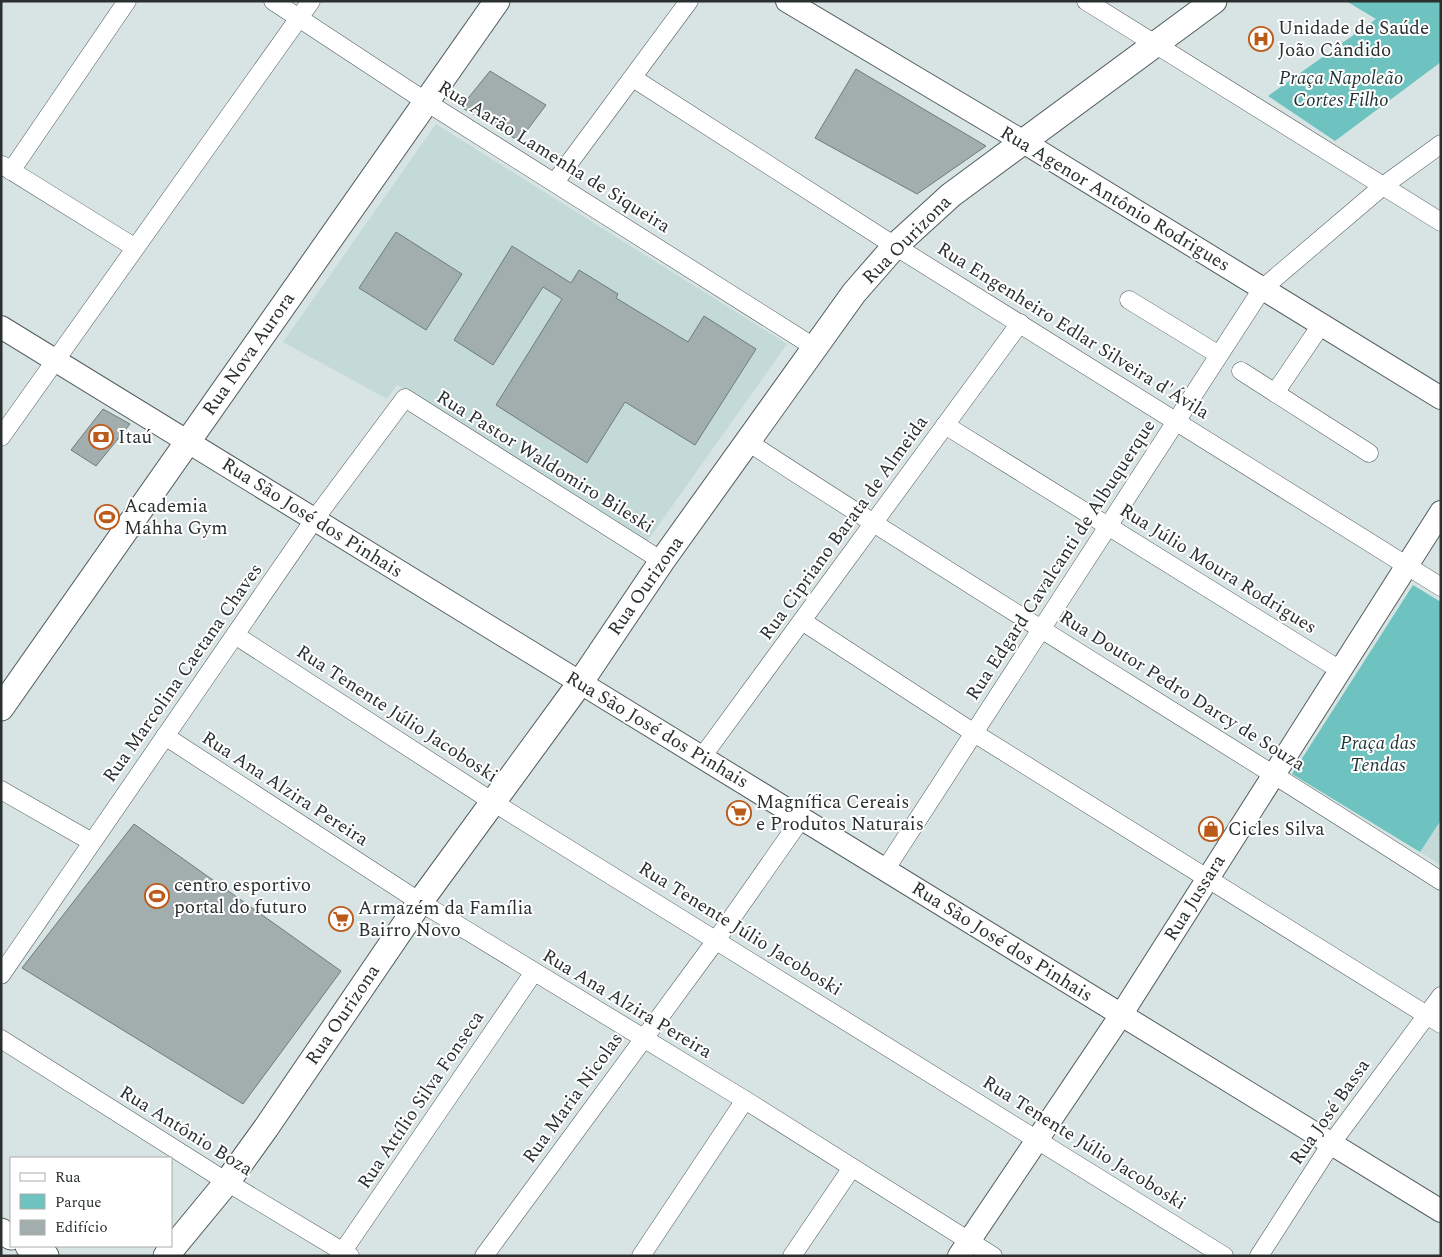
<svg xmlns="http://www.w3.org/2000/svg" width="1442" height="1257" viewBox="0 0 1442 1257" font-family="Spectral,serif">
<rect width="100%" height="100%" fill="#d7e4e3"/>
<g fill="#c4dad9">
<polygon points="436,124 787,344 646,543 397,385 387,399 283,342"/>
<polygon points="1441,820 1441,865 1420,852"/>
</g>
<g fill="#6ec3c0">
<polygon points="1346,1 1441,1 1441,62 1335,141 1268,96 1376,19"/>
<polygon points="1413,585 1441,602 1441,820 1420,852 1292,774"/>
</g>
<g fill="#a2aead" stroke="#6f7b7a">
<polygon points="856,69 986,146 917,194 815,138"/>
<polygon points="490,71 546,105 519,141 461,107"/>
<polygon points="396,232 462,274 426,330 359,288"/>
<polygon points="512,246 571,283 579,270 618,294 616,298 688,342 704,316 756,349 695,445 625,402 587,463 496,405 562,299 543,287 493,365 454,340"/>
<polygon points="103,409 130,424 96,466 71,450"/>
<polygon points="134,824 341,971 243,1104 22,968"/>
</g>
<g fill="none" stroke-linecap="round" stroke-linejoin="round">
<defs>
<g id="minor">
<polyline points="273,1 428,103 814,347"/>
<polyline points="1086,1 1441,222"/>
<polyline points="633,78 895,246 1441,587"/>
<polyline points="2,165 134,247"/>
<polyline points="11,171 127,1"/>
<polyline points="555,182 689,1"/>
<polyline points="1129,300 1219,355"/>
<polyline points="1241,371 1369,453"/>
<polyline points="1275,393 1321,325"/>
<polyline points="945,425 1340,670"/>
<polyline points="1,437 311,1"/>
<path d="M748,442C977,592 1211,733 1441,881"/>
<polyline points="802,621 974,733 1441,1024"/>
<polyline points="235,635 493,802 1224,1256"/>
<polyline points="165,736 420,902 745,1100 993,1256"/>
<polyline points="702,757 1020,323"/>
<polyline points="1,790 92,842"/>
<polyline points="885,870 1262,289 1383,186 1441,144"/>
<polyline points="1,975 314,520 405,398 662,561"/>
<polyline points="1,1039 227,1182 350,1256"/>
<polyline points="343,1251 534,972"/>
<polyline points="484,1256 717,939 801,819"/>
<polyline points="641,1256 745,1100"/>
<polyline points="792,1256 851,1169"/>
<polyline points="1259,1256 1331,1144 1441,996"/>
</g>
<g id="tertiary">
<polyline points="787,1 1022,141 1441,398"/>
<polyline points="1,327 1441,1211"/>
<polyline points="959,1256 1121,1015 1441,512"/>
</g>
<g id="secondary">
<polyline points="1,708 497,1"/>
<polyline points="1,1231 11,1237"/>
<polyline points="28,1246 46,1256"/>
<polyline points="166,1256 227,1182 266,1128 420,902 580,683 662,561 854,293 895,246 951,195 1214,1"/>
</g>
</defs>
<use href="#minor" stroke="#515c5b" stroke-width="19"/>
<use href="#tertiary" stroke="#515c5b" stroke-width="24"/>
<use href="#secondary" stroke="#515c5b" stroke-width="27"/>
<use href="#minor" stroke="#fff" stroke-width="18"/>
<use href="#tertiary" stroke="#fff" stroke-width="22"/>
<use href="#secondary" stroke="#fff" stroke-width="25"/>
</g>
<defs>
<symbol id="hospital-ring" viewBox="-11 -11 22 22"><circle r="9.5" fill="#fff" stroke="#bc5b19" stroke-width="1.5"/><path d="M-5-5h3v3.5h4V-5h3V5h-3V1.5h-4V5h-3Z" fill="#bc5b19"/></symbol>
<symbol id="bank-ring" viewBox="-11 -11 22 22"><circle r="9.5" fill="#fff" stroke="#bc5b19" stroke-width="1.5"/><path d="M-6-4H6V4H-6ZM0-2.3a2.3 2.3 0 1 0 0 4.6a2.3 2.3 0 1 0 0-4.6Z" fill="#bc5b19"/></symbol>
<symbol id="stadium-ring" viewBox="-11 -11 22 22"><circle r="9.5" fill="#fff" stroke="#bc5b19" stroke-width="1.5"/><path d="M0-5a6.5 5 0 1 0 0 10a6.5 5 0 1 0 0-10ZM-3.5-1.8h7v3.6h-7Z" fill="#bc5b19"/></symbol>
<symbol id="supermarket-ring" viewBox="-11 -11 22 22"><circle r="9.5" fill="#fff" stroke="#bc5b19" stroke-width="1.5"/><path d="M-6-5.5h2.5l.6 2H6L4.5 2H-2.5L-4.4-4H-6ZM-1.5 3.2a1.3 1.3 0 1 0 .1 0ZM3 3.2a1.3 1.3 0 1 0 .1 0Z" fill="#bc5b19"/></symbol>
<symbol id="shop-ring" viewBox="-11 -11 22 22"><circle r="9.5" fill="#fff" stroke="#bc5b19" stroke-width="1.5"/><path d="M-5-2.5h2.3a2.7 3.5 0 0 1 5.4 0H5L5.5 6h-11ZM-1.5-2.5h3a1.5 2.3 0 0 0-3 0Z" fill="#bc5b19"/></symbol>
</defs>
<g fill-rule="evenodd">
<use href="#hospital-ring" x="1247" y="25" width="28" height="28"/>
<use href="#bank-ring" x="87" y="423" width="28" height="28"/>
<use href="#stadium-ring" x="93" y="503" width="28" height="28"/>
<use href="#supermarket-ring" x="725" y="799" width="28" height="28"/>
<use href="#shop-ring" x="1197" y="815" width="28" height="28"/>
<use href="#stadium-ring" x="143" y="882" width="28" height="28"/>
<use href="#supermarket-ring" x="327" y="905" width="28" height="28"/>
</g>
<g text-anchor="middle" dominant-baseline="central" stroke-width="4" stroke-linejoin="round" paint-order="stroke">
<g font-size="19" fill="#2a2f2f" stroke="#fff" text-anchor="start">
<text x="1278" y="28">Unidade de Saúde<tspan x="1278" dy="22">João Cândido</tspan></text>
<text x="118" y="437">Itaú</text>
<text x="124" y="506">Academia<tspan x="124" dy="22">Mahha Gym</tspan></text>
<text x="756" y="802">Magnífica Cereais<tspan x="756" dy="22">e Produtos Naturais</tspan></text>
<text x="1228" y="829">Cicles Silva</text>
<text x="174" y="885">centro esportivo<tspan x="174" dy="22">portal do futuro</tspan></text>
<text x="358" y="908">Armazém da Família<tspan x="358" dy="22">Bairro Novo</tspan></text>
</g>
<g font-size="19" font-style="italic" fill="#1d3433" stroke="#fff">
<text x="1341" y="78">Praça Napoleão<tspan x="1341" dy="22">Cortes Filho</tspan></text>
<text x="1378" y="743">Praça das<tspan x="1378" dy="22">Tendas</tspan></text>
</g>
<g font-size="19" fill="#2a2f2f" stroke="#fff">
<text transform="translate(554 157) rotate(32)">Rua Aarão Lamenha de Siqueira</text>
<text transform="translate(1115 199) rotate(31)">Rua Agenor Antônio Rodrigues</text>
<text transform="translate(907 240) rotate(-45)">Rua Ourizona</text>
<text transform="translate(1073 331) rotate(32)">Rua Engenheiro Edlar Silveira d'Ávila</text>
<text transform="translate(249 354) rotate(-55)">Rua Nova Aurora</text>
<text transform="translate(545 462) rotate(32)">Rua Pastor Waldomiro Bileski</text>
<text transform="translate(312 518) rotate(32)">Rua São José dos Pinhais</text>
<text transform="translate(844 528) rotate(-54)">Rua Cipriano Barata de Almeida</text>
<text transform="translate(1061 560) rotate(-57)">Rua Edgard Cavalcanti de Albuquerque</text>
<text transform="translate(1218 569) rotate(32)">Rua Júlio Moura Rodrigues</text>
<text transform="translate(646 586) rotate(-55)">Rua Ourizona</text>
<text transform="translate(183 673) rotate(-55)">Rua Marcolina Caetana Chaves</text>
<text transform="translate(1182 691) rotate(32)">Rua Doutor Pedro Darcy de Souza</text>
<text transform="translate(397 714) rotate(33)">Rua Tenente Júlio Jacoboski</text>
<text transform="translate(657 730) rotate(31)">Rua São José dos Pinhais</text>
<text transform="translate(285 789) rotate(33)">Rua Ana Alzira Pereira</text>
<text transform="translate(1195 898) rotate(-58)">Rua Jussara</text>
<text transform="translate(740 929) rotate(32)">Rua Tenente Júlio Jacoboski</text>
<text transform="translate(1002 942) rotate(32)">Rua São José dos Pinhais</text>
<text transform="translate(627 1004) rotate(31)">Rua Ana Alzira Pereira</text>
<text transform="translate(343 1015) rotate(-56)">Rua Ourizona</text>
<text transform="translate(573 1098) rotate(-54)">Rua Maria Nicolas</text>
<text transform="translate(421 1100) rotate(-56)">Rua Attílio Silva Fonseca</text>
<text transform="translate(1330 1112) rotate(-55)">Rua José Bassa</text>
<text transform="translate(186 1131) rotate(32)">Rua Antônio Boza</text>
<text transform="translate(1084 1143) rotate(32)">Rua Tenente Júlio Jacoboski</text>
</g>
</g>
<rect width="1442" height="1257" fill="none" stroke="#2a2f2f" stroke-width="5"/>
<rect x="10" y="1157" width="162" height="90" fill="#ffffff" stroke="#aaacac"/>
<rect x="20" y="1173" width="25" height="8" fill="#ffffff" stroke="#aaacac"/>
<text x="55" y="1182" font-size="15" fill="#2a2f2f">Rua</text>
<rect x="20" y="1194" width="25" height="15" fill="#6ec3c0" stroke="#aaacac"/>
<text x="55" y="1207" font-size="15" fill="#2a2f2f">Parque</text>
<rect x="20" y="1220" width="25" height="15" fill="#a2aead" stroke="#aaacac"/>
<text x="55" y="1232" font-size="15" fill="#2a2f2f">Edifício</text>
</svg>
